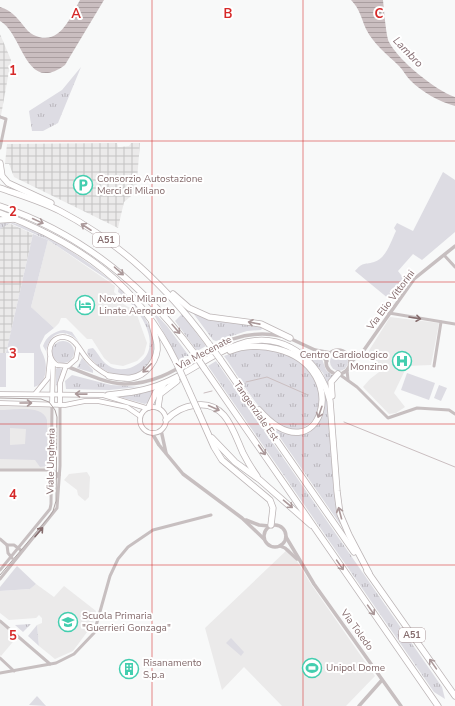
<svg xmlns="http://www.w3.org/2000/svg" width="455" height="706" viewBox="0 0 455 706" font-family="'Nunito Sans',sans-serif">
<defs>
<pattern id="industrial-grid" width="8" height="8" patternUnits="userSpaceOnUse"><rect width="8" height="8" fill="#ebeaea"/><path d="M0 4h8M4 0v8" fill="none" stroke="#c4c2c2"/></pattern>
<pattern id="grass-tufts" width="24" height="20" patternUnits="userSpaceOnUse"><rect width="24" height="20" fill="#dddce3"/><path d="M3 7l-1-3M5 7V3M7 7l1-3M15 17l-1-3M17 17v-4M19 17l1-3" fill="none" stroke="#b9b6bc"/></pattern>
<pattern id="water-rules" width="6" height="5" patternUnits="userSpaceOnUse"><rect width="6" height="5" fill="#cabec0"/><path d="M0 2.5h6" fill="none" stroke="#aa9ea0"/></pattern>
</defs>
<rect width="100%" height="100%" fill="#f8f9f9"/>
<g fill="#ebeaea">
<polygon points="48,240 115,286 114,292 121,299 120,302 130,308 137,315 147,343 144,354 137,361 123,366 111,364 104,358 92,339 87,339 66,318 61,318 59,323 54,328 31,307"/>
<polygon points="390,317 439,323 431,365 407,366 394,393 405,407 396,413 389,414 363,387 370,379 383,369 365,357"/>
<polygon points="0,404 52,405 52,470 0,469"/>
<polygon points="87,472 90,477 89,497 85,501 78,495 77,490 64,480 69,474"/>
<polygon points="289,548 311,584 375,676 346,706 282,706 244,667 222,690 205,628"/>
<polygon points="36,584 54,597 64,586 96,611 93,624 73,651 55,659 39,646 37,625 42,623 42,618 39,615 36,618 9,620 0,613 0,591 30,589"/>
<polygon points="0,623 17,637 1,656 0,655"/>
</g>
<g fill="url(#industrial-grid)">
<polygon points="0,34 11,60 0,121"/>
<polygon points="117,143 118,147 121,147 129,146 131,143 140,143 136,192 124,202 118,228 14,177 9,164 5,164 7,144"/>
<polygon points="0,219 33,234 6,353 0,353"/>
</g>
<g fill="url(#grass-tufts)">
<polygon points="81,67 58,123 43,131 32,131 29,111 62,90"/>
<path d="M0,222C31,219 93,265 116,285L48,240L10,223L0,229Z"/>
<path d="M119,286C133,302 150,319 154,340C155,348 153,357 148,364C130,386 100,374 87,353L88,349L93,348C99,354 101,361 109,366C115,370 123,370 130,368C170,353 141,308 118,292Z"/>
<polygon points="151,309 167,326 189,356 184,356 184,359 179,361"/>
<polygon points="193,313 207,318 263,327 261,330 247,331 216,341 213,340"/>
<polygon points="182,314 206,346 197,351 175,321"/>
<path d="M64,330L72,332L79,342C66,327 50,331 46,351L43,346C46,337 54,331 64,330Z"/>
<circle cx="63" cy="352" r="11"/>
<polygon points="250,343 268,343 284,347 296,353 321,382 328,401 334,493 341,523 340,524 272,426 286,433 298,434 317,423 322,415 324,396 321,384 295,355 281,348"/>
<path d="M254,348C260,348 269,348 275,350C297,356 315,373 320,395C320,397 322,401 321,404C317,422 300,436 281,427C261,417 238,375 224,356L243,349Z"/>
<polygon points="300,348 322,359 326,370 333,376 328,382 328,386 323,373"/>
<circle cx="339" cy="362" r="9"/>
<polygon points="82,358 93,370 93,373 77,368"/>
<polygon points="216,361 442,687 445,699 434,692 208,366"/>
<polygon points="58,367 63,370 56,387 56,369"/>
<polygon points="72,375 111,385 140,387 109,390 66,389 65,381"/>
<polygon points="156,389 149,402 145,404 116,396 136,394"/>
<polygon points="31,624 23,632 15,625"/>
<polygon points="37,625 39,646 28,636"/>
<polygon points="231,638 244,652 241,656 226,643"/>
</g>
<g fill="#dddce3" fill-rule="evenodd">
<path d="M443,172L455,180V232L422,260L413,254L398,271L404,279L389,299L355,271C363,262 363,265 374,262C386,259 391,241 396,231L394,228L397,223L413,231Z"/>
<path d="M33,234L48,240L31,307L54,328L45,335L40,345C40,350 43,353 44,357C48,367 46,385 34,387V353H6V387H0V353H6Z"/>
<polygon points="407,373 435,383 429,400 401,390"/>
<polygon points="439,385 447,388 441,401 434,398"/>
<path d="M0,410C13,410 43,404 47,420V466L40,467L35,460L0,459ZM10,428L26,429L25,444L10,445Z"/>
<polygon points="17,566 36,584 30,589 0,591 0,587"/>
<polygon points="37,696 46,706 29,705"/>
</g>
<g fill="url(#water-rules)">
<path d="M80,0H104L65,65C25,95 23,33 0,21V7C14,11 19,21 28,31C31,34 35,36 39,37C62,43 71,15 80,0Z"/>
<path d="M351,0H383C384,9 386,36 389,42C399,61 435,90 455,97V106C438,101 423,93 410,80C406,76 403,70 399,66C387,54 374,45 366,29C361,18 360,9 351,0Z"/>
</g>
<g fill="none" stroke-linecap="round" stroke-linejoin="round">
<g stroke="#cabec0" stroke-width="1">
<polyline points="246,382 267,377 308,395"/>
<polyline points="204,393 212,391"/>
<polyline points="344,422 455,467"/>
</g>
<defs>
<g id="secondary">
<path d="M78,348L76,359L68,366L57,365C43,356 50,332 68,338C76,340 81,352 87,359C93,366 100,371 109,376"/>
<polyline points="0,394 103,395 146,408"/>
<polyline points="35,394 48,378 50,358"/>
<polyline points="0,403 65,405 85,401 98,401 127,407 140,416"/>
<polyline points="52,405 53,363"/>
<polyline points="60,405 60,383 66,366"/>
<circle cx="153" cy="420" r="13"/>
</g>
<g id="motorway">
<polyline points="0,163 2,176 8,183 51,203"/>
<path d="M0,188C20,195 41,201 60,211C121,243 169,289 209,344"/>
<path d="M0,206C81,233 144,285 194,353"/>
<path d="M0,213C79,243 138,284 176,362"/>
<polyline points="0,220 14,219"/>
<polyline points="173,294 189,308 209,317 261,324 290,338"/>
<path d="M230,351C244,345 262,345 277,349C355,368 320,479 259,410"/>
<polyline points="220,359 354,552"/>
<polyline points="204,368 438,706"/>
<path d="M109,376C116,377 124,379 131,378C146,376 159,359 157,344C156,337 153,330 152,323"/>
<path d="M108,395C127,393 146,391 164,383C189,373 211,354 237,345C281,328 320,359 330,401L337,491L340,514L349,535L369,573"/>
<polyline points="332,396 331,382 338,374"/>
<polyline points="149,407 156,392 163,385"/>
<polyline points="158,407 160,394 177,381"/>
<polyline points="198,411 214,447 222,460 270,500 273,508 271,525"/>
<path d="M166,420C175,411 183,407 196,405C226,401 233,431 243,453C247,461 252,469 257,476"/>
<polyline points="212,438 235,462 260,480 311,525"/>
<polyline points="367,571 455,696"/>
</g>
</defs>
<use href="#secondary" stroke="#bdb4b5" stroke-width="5.5"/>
<use href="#motorway" stroke="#bcb5b6" stroke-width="7"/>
<g stroke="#c7bfc0" stroke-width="3">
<polyline points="0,117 6,119 0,148"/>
<polyline points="444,255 455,267"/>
<polyline points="389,313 455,324"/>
<polyline points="434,366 441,322"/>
<polyline points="347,370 348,380"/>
<polyline points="339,374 357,387 388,418 417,408 449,410 455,414"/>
<polyline points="0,470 52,470 59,475"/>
<polyline points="53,472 55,478 59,475"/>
<polyline points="0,539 7,545 14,545 22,551"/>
<polyline points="7,545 8,553 12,558"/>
<polyline points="0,570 50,509 51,504 52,405"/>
<polyline points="0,579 57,508 60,466 60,405"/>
<polyline points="0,621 50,664"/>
<polyline points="0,658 14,671"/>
<polyline points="0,673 56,663 74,654 94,633 110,576 118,559 128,547 153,530 211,515"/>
</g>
<g stroke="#c7bfc0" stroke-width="3.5">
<polyline points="289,338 315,350 331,353"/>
<circle cx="338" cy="362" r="12"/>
<polyline points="316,351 327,361"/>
<polyline points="348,354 360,353"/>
<polyline points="350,363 364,350 414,279 455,246"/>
<path d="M66,366C84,373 105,383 124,384C185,385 214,322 281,336"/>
<polyline points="161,430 166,453"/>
<polyline points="152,433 159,445 183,474 242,518 264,539"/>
<polyline points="246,520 259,525 269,526"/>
<circle cx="275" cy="536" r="11"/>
<polyline points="286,537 314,584 401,706"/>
<polyline points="280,546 285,548 297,559"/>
<polyline points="359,706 382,680"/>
</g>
<use href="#secondary" stroke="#fff" stroke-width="4"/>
<use href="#motorway" stroke="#fff" stroke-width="5.5"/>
<polyline stroke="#aea4a4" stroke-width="1" points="0,398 41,399 49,402 55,410 57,417 56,501 53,511 49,517 0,575"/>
<defs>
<g id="motorway-bridge">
<polyline points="209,344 220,359"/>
<polyline points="194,353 204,368"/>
<polyline points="176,362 198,411"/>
</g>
</defs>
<use href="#motorway-bridge" stroke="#bcb5b6" stroke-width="7" stroke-linecap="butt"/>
<use href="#motorway-bridge" stroke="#fff" stroke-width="5.5"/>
</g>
<defs><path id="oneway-shaft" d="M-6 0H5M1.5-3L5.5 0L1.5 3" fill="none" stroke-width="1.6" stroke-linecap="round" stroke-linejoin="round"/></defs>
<g stroke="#aa9899">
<use href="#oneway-shaft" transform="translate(38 221) rotate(25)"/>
<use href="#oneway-shaft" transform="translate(86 227) rotate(-147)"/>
<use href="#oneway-shaft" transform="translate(119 271) rotate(41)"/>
<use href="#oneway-shaft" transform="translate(254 323) rotate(-169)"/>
<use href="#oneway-shaft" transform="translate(176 329) rotate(50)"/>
<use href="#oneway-shaft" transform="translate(147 368) rotate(135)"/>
<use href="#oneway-shaft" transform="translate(81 394) rotate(-179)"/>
<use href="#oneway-shaft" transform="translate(26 403)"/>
<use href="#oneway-shaft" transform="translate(214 408) rotate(24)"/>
<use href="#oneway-shaft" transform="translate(320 412) rotate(109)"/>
<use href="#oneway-shaft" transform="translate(262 450) rotate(55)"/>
<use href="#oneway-shaft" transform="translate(288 504) rotate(40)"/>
<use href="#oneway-shaft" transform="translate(340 513) rotate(-105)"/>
<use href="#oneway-shaft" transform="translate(340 565) rotate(55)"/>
<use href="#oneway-shaft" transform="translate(371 610) rotate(55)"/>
<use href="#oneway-shaft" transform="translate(433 664) rotate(-125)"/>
</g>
<g stroke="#856c6d">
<use href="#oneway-shaft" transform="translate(415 318) rotate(9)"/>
<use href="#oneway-shaft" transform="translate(39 532) rotate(-49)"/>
</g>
<path fill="none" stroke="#d62828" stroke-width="1" stroke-opacity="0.55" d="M152,0V706M303,0V706M0,141H455M0,282H455M0,424H455M0,565H455"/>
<defs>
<symbol id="parking-ring" viewBox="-11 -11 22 22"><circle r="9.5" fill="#fff" stroke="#43ceaf" stroke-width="1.5"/><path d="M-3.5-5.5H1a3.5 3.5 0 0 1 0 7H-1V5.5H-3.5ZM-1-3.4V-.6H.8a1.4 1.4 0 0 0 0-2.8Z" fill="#43ceaf"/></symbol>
<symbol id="hotel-ring" viewBox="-11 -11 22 22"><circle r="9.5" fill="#fff" stroke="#43ceaf" stroke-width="1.5"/><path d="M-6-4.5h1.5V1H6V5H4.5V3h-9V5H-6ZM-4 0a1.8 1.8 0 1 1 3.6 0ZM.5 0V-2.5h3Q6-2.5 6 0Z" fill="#43ceaf"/></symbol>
<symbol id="hospital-ring" viewBox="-11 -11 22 22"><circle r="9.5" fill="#fff" stroke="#43ceaf" stroke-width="1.5"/><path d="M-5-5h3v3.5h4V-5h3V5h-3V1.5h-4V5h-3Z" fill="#43ceaf"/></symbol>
<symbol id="school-ring" viewBox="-11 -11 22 22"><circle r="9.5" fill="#fff" stroke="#43ceaf" stroke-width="1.5"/><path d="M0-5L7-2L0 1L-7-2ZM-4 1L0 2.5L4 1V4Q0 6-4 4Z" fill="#43ceaf"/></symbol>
<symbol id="stadium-ring" viewBox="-11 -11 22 22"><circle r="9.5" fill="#fff" stroke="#43ceaf" stroke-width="1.5"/><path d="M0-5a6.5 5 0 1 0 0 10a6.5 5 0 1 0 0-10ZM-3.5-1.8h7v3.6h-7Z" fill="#43ceaf"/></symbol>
<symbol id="building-ring" viewBox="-11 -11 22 22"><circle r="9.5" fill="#fff" stroke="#43ceaf" stroke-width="1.5"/><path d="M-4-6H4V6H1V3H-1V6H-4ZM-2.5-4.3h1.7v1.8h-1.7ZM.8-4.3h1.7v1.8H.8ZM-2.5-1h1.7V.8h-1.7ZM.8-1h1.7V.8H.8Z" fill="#43ceaf"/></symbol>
</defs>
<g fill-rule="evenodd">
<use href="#parking-ring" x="72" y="174" width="22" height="22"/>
<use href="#hotel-ring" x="74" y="294" width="22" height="22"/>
<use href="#hospital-ring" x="391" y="350" width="22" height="22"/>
<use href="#school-ring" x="57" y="611" width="22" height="22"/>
<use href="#stadium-ring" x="301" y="657" width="22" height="22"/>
<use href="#building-ring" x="118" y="658" width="22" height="22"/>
</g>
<g text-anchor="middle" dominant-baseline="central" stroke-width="4" stroke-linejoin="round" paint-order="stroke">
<g fill="#fff" stroke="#aa9899" stroke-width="1">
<rect x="93" y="233" width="26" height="14" rx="3"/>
<rect x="399" y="628" width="26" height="14" rx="3"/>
</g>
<g font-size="9" font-weight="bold" fill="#856c6d">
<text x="106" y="240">A51</text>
<text x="412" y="635">A51</text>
</g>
<g font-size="10" fill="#856c6d" stroke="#fff" text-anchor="start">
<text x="97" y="179">Consorzio Autostazione<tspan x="97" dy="12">Merci di Milano</tspan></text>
<text x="99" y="299">Novotel Milano<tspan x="99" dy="12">Linate Aeroporto</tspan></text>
<text x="388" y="355" text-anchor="end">Centro Cardiologico<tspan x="388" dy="12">Monzino</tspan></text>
<text x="82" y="616">Scuola Primaria<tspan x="82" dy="12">"Guerrieri Gonzaga"</tspan></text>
<text x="143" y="663">Risanamento<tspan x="143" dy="12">S.p.a</tspan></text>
<text x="326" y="668">Unipol Dome</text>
</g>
<g font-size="10" fill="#856c6d" stroke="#fff">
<text transform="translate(391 300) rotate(-53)">Via Elio Vittorini</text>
<text transform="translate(204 353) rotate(-28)">Via Mecenate</text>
<text transform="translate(256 411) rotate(55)">Tangenziale Est</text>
<text transform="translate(51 461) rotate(-89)">Viale Ungheria</text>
<text transform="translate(357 630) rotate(54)">Via Toledo</text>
</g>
<g font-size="11" font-style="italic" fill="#866e73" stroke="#fff">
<text transform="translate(408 52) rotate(46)">Lambro</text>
</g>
</g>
<g font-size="13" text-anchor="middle" font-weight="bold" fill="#d62828" stroke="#fff" stroke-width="4" stroke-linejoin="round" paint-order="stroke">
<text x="76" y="18">A</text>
<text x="228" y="18">B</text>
<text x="379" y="18">C</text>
<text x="13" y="75">1</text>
<text x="13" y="216">2</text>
<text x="13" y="358">3</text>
<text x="13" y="499">4</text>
<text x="13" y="640">5</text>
</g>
</svg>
